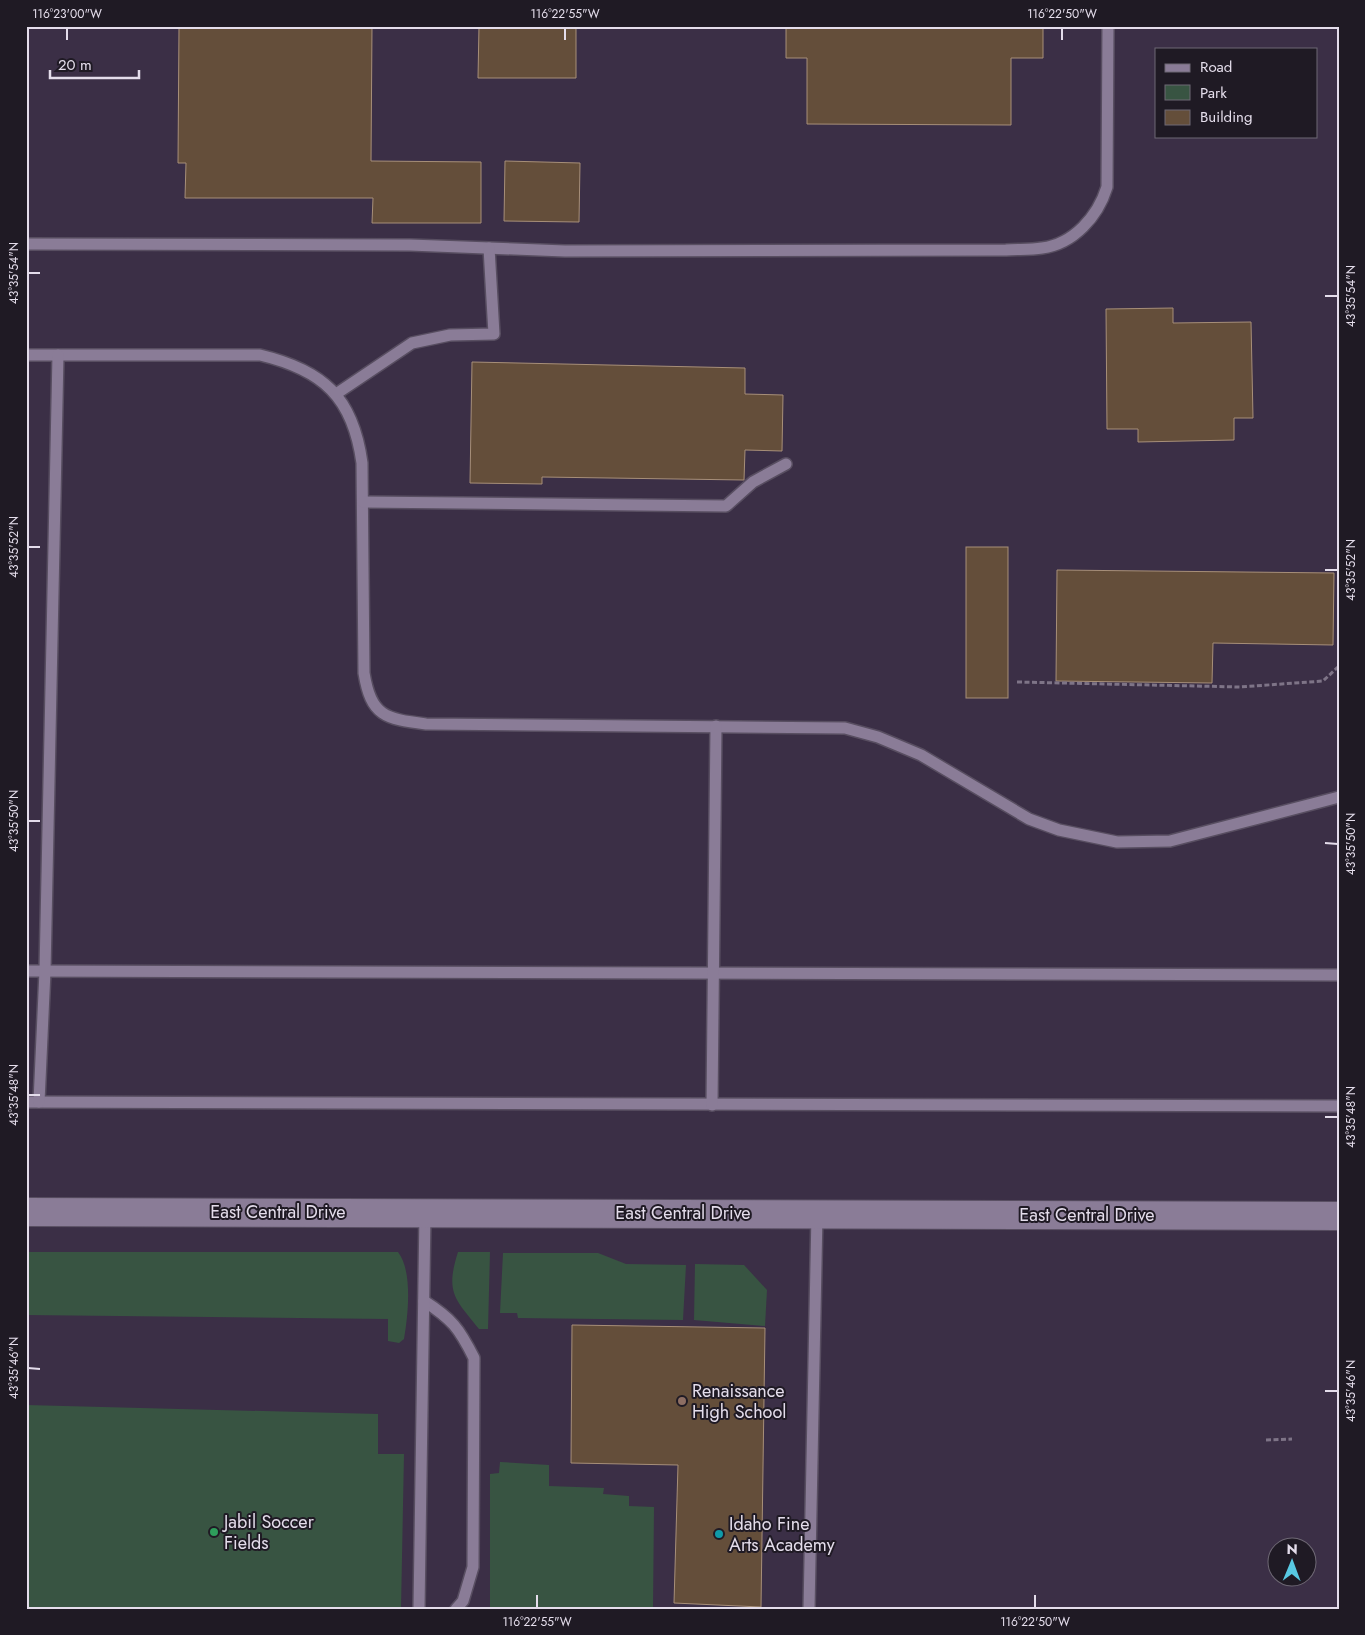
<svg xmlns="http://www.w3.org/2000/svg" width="1365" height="1635" viewBox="0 0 1365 1635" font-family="Jost,sans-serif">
<rect width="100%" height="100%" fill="#3b2f46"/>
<g fill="#385442">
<path d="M26,1252H398C413,1271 408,1316 404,1339L399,1343L388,1341V1319L26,1315Z"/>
<path d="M458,1252H490L488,1329H479C455,1299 445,1293 458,1252Z"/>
<polygon points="503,1253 598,1253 626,1264 686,1265 683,1320 518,1318 517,1313 500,1313"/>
<polygon points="695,1264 744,1265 767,1290 765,1326 694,1320"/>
<polygon points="26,1405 378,1414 378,1454 404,1454 401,1609 26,1609"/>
<polygon points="500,1462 549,1465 549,1486 604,1488 603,1494 629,1496 629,1506 654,1507 653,1609 490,1609 490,1474 499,1473"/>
</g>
<g fill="#644e3a" stroke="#a78f79">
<polygon points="179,26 372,26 371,161 481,162 481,223 372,223 373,198 185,198 186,163 178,163"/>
<polygon points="479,26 576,26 576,78 478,78"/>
<polygon points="786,26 1043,26 1043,58 1011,58 1011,125 807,124 807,58 786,58"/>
<polygon points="505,161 580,163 579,222 504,221"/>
<polygon points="1173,308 1173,323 1251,322 1253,418 1234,418 1234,440 1138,442 1138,429 1107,429 1106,309"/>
<polygon points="472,362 745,368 745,394 783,395 782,451 745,450 744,480 542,477 542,484 470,483"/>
<rect x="966" y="547" width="42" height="151"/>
<polygon points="1057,570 1334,573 1333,645 1213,643 1212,683 1056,681"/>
<polygon points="572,1325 765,1328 761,1607 674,1603 678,1465 571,1463"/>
</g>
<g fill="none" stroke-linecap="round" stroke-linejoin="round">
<defs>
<g id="lane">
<path d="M26,244L410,245L565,251L1006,250C1018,249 1030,250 1042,248C1074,244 1098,216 1107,187L1108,26"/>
<path d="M26,355H260C323,370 353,397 362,463L364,673C371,716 385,719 426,724L845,728L878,737L921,755L1029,819L1059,830L1117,842L1170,841L1339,797"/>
<polyline points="336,394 412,343 450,335 494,334 489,248"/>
<polyline points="363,502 726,506 753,482 786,464"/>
<polyline points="26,971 1339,975"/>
<polyline points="26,1102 1339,1106"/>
<polyline points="39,1102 45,971 58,355"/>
<polyline points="712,1105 716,726"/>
<path d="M424,1301C452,1319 459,1328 474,1358L473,1567L463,1601L456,1609"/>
<polyline points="419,1609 425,1213"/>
<polyline points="809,1609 817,1214"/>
</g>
<polyline id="secondary" points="26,1212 1339,1216"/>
</defs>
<use href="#lane" stroke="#584e61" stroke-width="14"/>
<use href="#secondary" stroke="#584e61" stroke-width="30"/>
<g stroke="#7e7487" stroke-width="3" stroke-dasharray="5 2.5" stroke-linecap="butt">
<polyline points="1017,682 1240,687 1323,681 1339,666"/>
<polyline points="1266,1440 1292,1439"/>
</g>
<use href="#lane" stroke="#8a7c97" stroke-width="11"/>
<use href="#secondary" stroke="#8a7c97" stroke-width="28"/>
</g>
<path fill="none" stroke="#e4ddeb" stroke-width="2" d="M67,40V28M565,40V28M1062,40V28M28,273H40M1325,296H1338M28,547H40M1325,570H1338M28,821H40M1325,843L1338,844M28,1095H40M1325,1117H1338M28,1368L40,1369M1325,1391H1338M537,1608V1595M1035,1608V1595"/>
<circle fill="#8d6e63" stroke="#1f1a24" stroke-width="2" cx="682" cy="1401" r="5"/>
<circle fill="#2e9e5b" stroke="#1f1a24" stroke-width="2" cx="214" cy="1532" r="5"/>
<circle fill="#0f9aa8" stroke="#1f1a24" stroke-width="2" cx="719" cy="1534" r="5"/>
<g text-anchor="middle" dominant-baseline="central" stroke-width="4" stroke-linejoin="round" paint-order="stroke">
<g font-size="18" fill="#e4ddeb" stroke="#1f1a24">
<text x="278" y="1212">East Central Drive</text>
<text x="683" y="1213">East Central Drive</text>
<text x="1087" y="1215">East Central Drive</text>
</g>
<g font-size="18" fill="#e4ddeb" stroke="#1f1a24" text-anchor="start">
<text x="692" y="1391">Renaissance<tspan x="692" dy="21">High School</tspan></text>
<text x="224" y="1522">Jabil Soccer<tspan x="224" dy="21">Fields</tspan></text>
<text x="729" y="1524">Idaho Fine<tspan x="729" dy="21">Arts Academy</tspan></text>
</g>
</g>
<rect width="1365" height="1635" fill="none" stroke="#1f1a24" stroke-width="55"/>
<rect x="1155" y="48" width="162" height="90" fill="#1f1a24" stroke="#6e6874"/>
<rect x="1165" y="64" width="25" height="8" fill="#8a7c97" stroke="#6e6874"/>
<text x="1200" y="72" font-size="15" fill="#e4ddeb">Road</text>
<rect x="1165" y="85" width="25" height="15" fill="#385442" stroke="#6e6874"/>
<text x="1200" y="98" font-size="15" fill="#e4ddeb">Park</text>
<rect x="1165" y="110" width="25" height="15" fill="#644e3a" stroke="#6e6874"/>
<text x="1200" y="122" font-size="15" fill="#e4ddeb">Building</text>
<g transform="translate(1292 1562) rotate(1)"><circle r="24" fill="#1f1a24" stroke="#6e6874"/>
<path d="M0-4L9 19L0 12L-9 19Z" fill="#58c9e3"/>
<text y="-8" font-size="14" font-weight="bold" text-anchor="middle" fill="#e4ddeb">N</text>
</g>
<path d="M50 70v8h89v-8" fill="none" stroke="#e4ddeb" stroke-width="2.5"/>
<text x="58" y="70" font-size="15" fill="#e4ddeb" stroke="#1f1a24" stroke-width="4" paint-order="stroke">20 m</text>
<rect x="28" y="28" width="1310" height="1580" fill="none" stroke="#e4ddeb" stroke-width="2"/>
<g font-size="12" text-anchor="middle" fill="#e4ddeb">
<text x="67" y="18">116°23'00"W</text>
<text x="565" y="18">116°22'55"W</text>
<text x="1062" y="18">116°22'50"W</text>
<text transform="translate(14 273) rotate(-90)" y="4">43°35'54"N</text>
<text transform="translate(1351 296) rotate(-90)" y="4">43°35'54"N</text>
<text transform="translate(14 547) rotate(-90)" y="4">43°35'52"N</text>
<text transform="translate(1351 570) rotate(-90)" y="4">43°35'52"N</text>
<text transform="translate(14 821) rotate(-90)" y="4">43°35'50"N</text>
<text transform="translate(1351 844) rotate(-90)" y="4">43°35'50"N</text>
<text transform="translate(14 1095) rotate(-90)" y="4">43°35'48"N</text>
<text transform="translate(1351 1117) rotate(-90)" y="4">43°35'48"N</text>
<text transform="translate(14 1368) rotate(-90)" y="4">43°35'46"N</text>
<text transform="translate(1351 1391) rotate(-90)" y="4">43°35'46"N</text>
<text x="537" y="1626">116°22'55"W</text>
<text x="1035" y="1626">116°22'50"W</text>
</g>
</svg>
